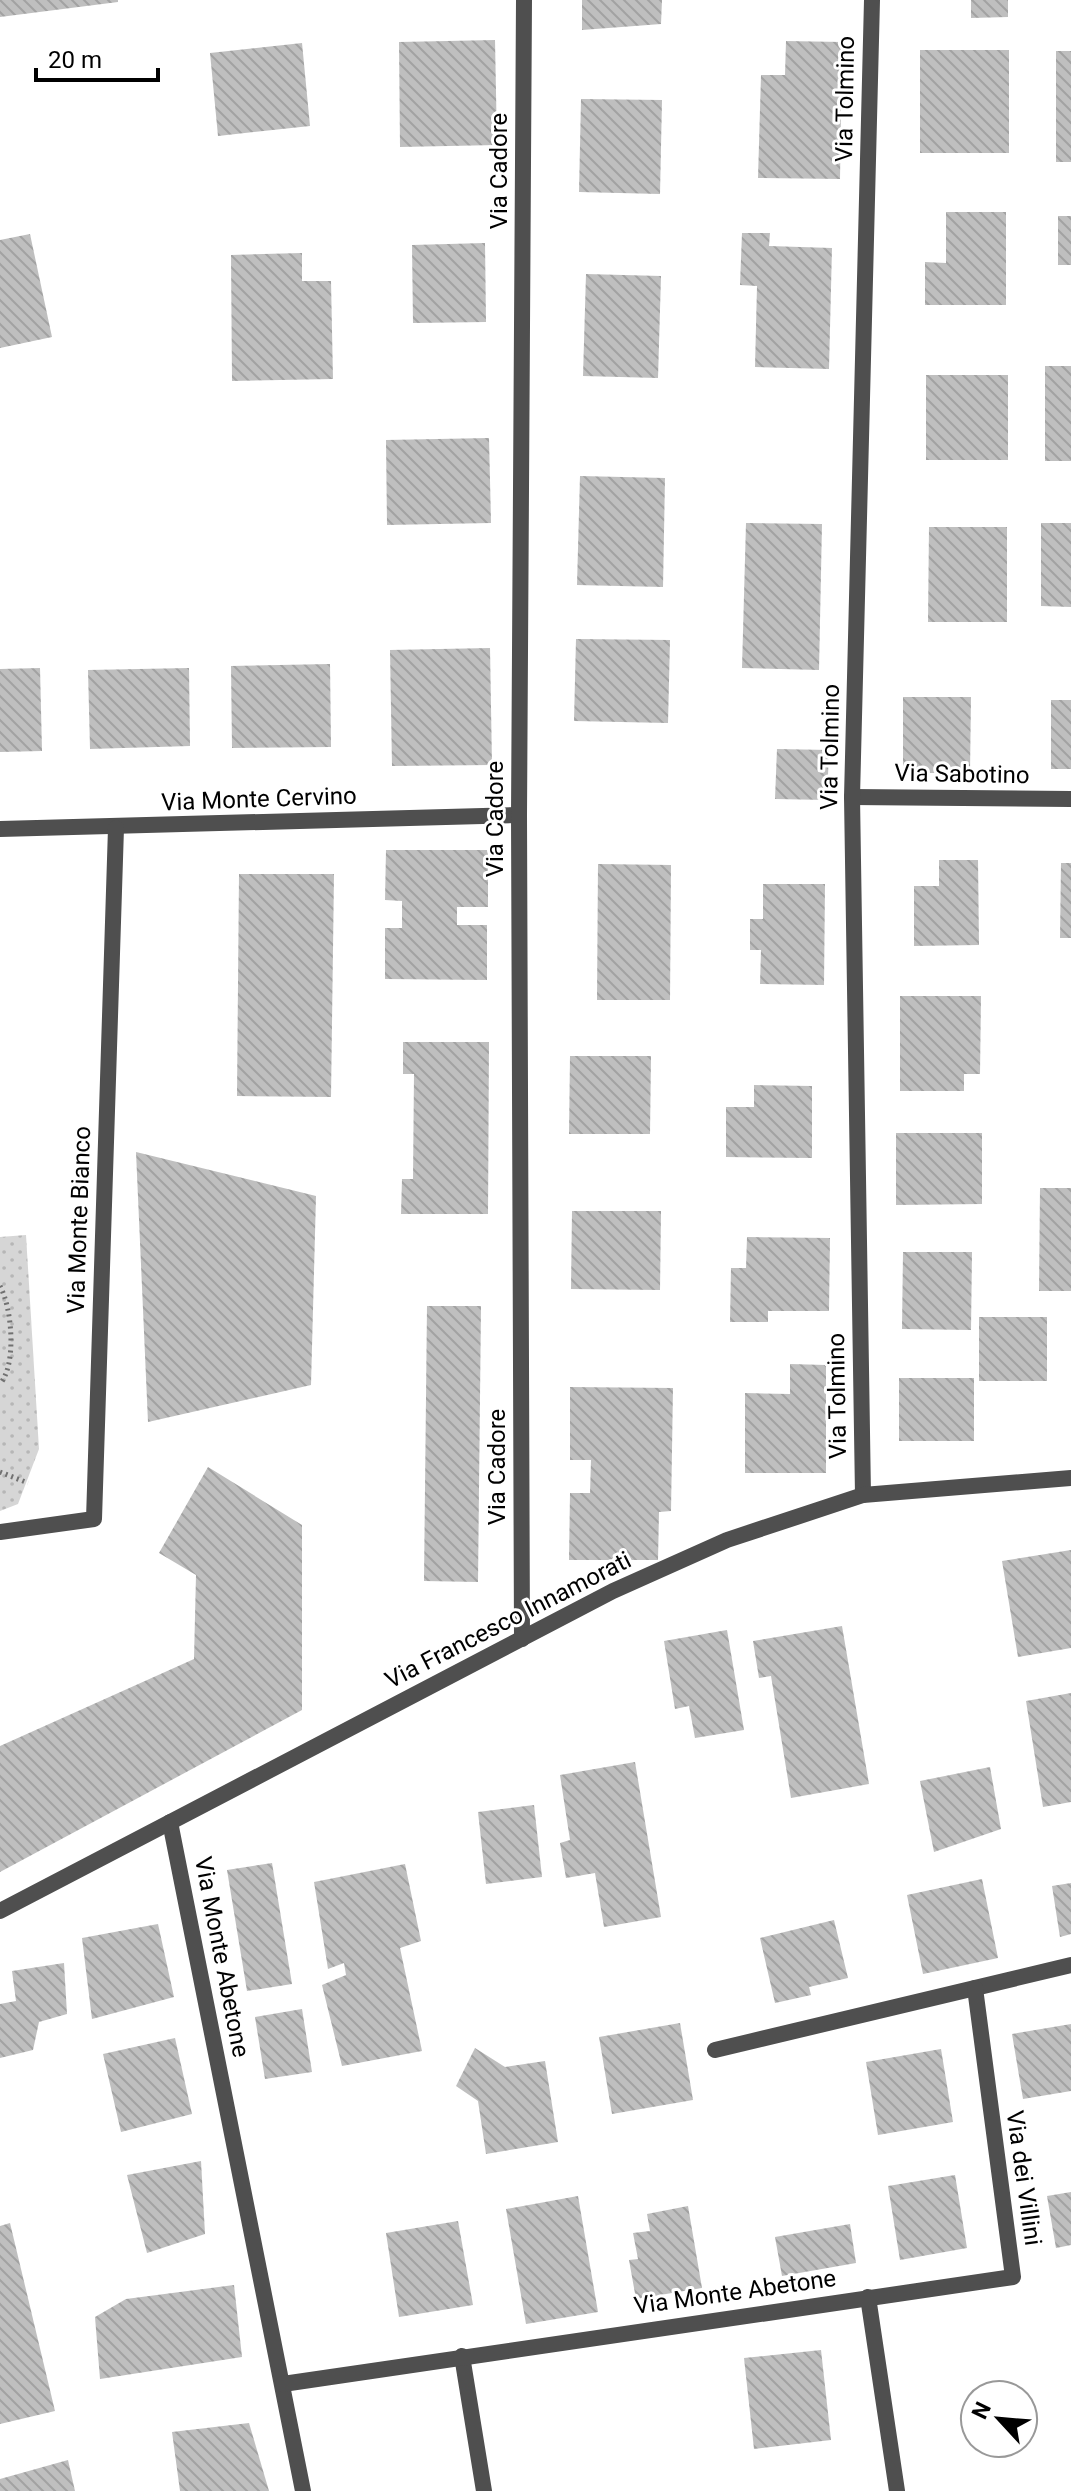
<svg xmlns="http://www.w3.org/2000/svg" width="1071" height="2491" viewBox="0 0 1071 2491" font-family="Roboto,sans-serif">
<defs>
<pattern id="park-dots" width="8" height="8" patternUnits="userSpaceOnUse" patternTransform="scale(2)"><rect width="8" height="8" fill="#d6d6d6"/><path d="M2 2h.1M6 6h.1" fill="none" stroke="#b6b6b6" stroke-width="1.8" stroke-linecap="round"/></pattern>
<pattern id="building-back-hatch" width="6" height="6" patternUnits="userSpaceOnUse" patternTransform="scale(2)"><rect width="6" height="6" fill="#bfbfbf"/><path d="M-1 5l2 2M0 0l6 6M5-1l2 2" fill="none" stroke="#a2a2a2"/></pattern>
</defs>
<rect width="100%" height="100%" fill="#fff"/>
<polygon fill="url(#park-dots)" points="26,1235 39,1449 18,1504 0,1511 0,1237"/>
<g fill="url(#building-back-hatch)">
<polygon points="0,0 118,0 118,2 0,17"/>
<polygon points="582,0 662,0 661,24 582,30"/>
<polygon points="971,0 1008,0 1008,17 971,18"/>
<polygon points="495,40 497,145 400,147 399,42"/>
<polygon points="786,41 842,42 840,179 758,178 761,75 785,75"/>
<polygon points="302,43 310,126 218,136 210,53"/>
<rect x="920" y="50" width="89" height="103"/>
<rect x="1056" y="51" width="15" height="111"/>
<polygon points="581,99 662,100 660,194 579,192"/>
<polygon points="946,212 1006,212 1006,305 925,305 925,262 946,263"/>
<rect x="1058" y="216" width="13" height="49"/>
<polygon points="742,233 770,233 769,246 832,248 829,369 755,367 757,286 740,285"/>
<polygon points="30,234 52,337 0,348 0,240"/>
<polygon points="485,243 486,322 413,323 412,245"/>
<polygon points="302,253 302,281 331,281 333,379 232,381 231,255"/>
<polygon points="586,274 661,276 658,378 583,376"/>
<rect x="1045" y="366" width="26" height="95"/>
<rect x="926" y="375" width="82" height="85"/>
<polygon points="489,438 491,523 387,525 386,440"/>
<polygon points="580,476 665,478 663,587 577,585"/>
<polygon points="746,523 822,524 819,670 742,668"/>
<polygon points="1041,523 1071,523 1071,607 1041,606"/>
<polygon points="929,527 1007,527 1007,622 928,622"/>
<polygon points="576,639 670,640 668,723 574,721"/>
<polygon points="490,648 492,765 392,766 390,650"/>
<polygon points="330,664 331,747 232,748 231,666"/>
<polygon points="40,668 42,751 0,752 0,669"/>
<polygon points="189,668 190,746 90,749 88,670"/>
<polygon points="903,697 971,697 970,773 903,773"/>
<rect x="1051" y="700" width="20" height="69"/>
<polygon points="777,749 829,750 827,800 775,799"/>
<polygon points="386,850 488,850 488,907 457,907 457,925 487,925 487,980 385,979 385,928 402,928 402,901 385,900"/>
<polygon points="939,860 978,860 979,945 914,946 914,886 939,886"/>
<polygon points="1061,863 1071,863 1071,938 1060,938"/>
<polygon points="598,864 671,865 670,1000 597,1000"/>
<polygon points="239,874 334,874 331,1097 237,1096"/>
<polygon points="763,884 825,884 824,985 760,984 761,950 750,950 750,919 763,919"/>
<polygon points="900,996 981,996 980,1074 964,1074 964,1091 900,1091"/>
<polygon points="403,1042 489,1042 488,1214 401,1214 402,1179 413,1179 414,1074 403,1074"/>
<polygon points="570,1056 651,1056 650,1134 569,1134"/>
<polygon points="754,1085 812,1086 812,1158 726,1157 726,1107 754,1107"/>
<polygon points="896,1133 982,1133 982,1204 896,1205"/>
<polygon points="136,1152 316,1196 311,1385 148,1422"/>
<polygon points="1040,1188 1071,1188 1071,1291 1039,1291"/>
<polygon points="572,1211 661,1211 660,1290 571,1289"/>
<polygon points="747,1237 830,1238 829,1311 768,1311 768,1322 730,1322 731,1268 746,1268"/>
<polygon points="903,1252 972,1252 971,1330 902,1329"/>
<polygon points="427,1306 481,1306 478,1582 424,1581"/>
<rect x="979" y="1317" width="68" height="64"/>
<polygon points="790,1364 826,1365 826,1473 745,1473 745,1393 790,1394"/>
<rect x="899" y="1378" width="75" height="63"/>
<polygon points="570,1387 673,1388 671,1511 659,1512 658,1560 569,1560 570,1493 590,1493 591,1460 570,1460"/>
<polygon points="208,1467 302,1525 302,1710 0,1872 0,1746 194,1659 196,1575 159,1553"/>
<polygon points="1071,1550 1071,1648 1018,1657 1002,1561"/>
<polygon points="842,1626 869,1784 791,1798 771,1676 759,1678 753,1641"/>
<polygon points="727,1630 744,1730 695,1738 689,1706 675,1709 664,1641"/>
<polygon points="1071,1693 1071,1802 1043,1807 1026,1701"/>
<polygon points="635,1762 661,1917 604,1927 595,1873 566,1878 560,1843 570,1840 560,1775"/>
<polygon points="990,1767 1001,1829 934,1852 920,1781"/>
<polygon points="534,1805 542,1877 486,1884 478,1812"/>
<polygon points="272,1863 292,1984 247,1991 227,1870"/>
<polygon points="405,1864 421,1941 400,1948 422,2051 342,2066 322,1985 346,1975 344,1963 328,1969 314,1882"/>
<polygon points="982,1879 998,1958 923,1974 907,1895"/>
<polygon points="1071,1883 1071,1934 1060,1937 1052,1886"/>
<polygon points="834,1920 848,1978 809,1987 811,1995 775,2003 760,1938"/>
<polygon points="158,1924 174,1997 92,2019 82,1938"/>
<polygon points="64,1963 67,2014 39,2022 33,2050 0,2058 0,2004 16,2001 12,1971"/>
<polygon points="302,2009 312,2072 265,2079 255,2017"/>
<polygon points="680,2023 693,2100 612,2114 599,2037"/>
<polygon points="1071,2024 1071,2091 1023,2099 1012,2034"/>
<polygon points="175,2038 192,2114 121,2132 103,2054"/>
<polygon points="475,2048 505,2067 545,2061 558,2142 486,2154 478,2101 456,2086"/>
<polygon points="941,2049 953,2122 878,2135 866,2062"/>
<polygon points="201,2161 205,2234 147,2253 127,2175"/>
<polygon points="955,2175 967,2248 900,2260 888,2186"/>
<polygon points="1071,2192 1071,2245 1056,2248 1047,2196"/>
<polygon points="578,2196 598,2312 526,2324 506,2209"/>
<polygon points="688,2206 702,2288 636,2299 629,2260 638,2259 633,2233 650,2231 647,2214"/>
<polygon points="458,2221 473,2305 399,2317 386,2233"/>
<polygon points="10,2223 55,2411 0,2424 0,2226"/>
<polygon points="850,2224 856,2263 782,2276 775,2237"/>
<polygon points="234,2285 242,2357 100,2379 95,2317 126,2299"/>
<polygon points="821,2350 831,2440 754,2449 744,2358"/>
<polygon points="249,2423 269,2491 180,2491 172,2432"/>
<polygon points="68,2460 75,2491 0,2491 0,2479"/>
</g>
<g fill="none" stroke-linecap="round" stroke-linejoin="round">
<g stroke="#717171" stroke-width="5" stroke-dasharray="2 4" stroke-linecap="butt">
<path d="M0,1286C12,1308 17,1364 0,1384"/>
<polyline points="0,1472 28,1483"/>
</g>
<g stroke="#4f4f4f" stroke-width="16">
<polyline points="852,797 1071,799"/>
<polyline points="0,829 519,815"/>
<polyline points="863,1495 852,797 872,0"/>
<polyline points="0,1532 94,1519 116,828"/>
<polyline points="522,1639 519,815 524,0"/>
<polyline points="170,1822 303,2491"/>
<polyline points="0,1911 613,1591 727,1540 863,1495 1071,1478"/>
<polyline points="715,2050 1071,1965"/>
<polyline points="868,2297 897,2491"/>
<polyline points="462,2356 484,2491"/>
<polyline points="283,2384 1013,2277 975,1988"/>
</g>
</g>
<g text-anchor="middle" dominant-baseline="central" stroke-width="6" stroke-linejoin="round" paint-order="stroke">
<g font-size="24" fill="#000" stroke="#fff">
<text transform="translate(845 99) rotate(-89)">Via Tolmino</text>
<text transform="translate(499 171) rotate(-90)">Via Cadore</text>
<text transform="translate(830 747) rotate(-89)">Via Tolmino</text>
<text transform="translate(962 774) rotate(1)">Via Sabotino</text>
<text transform="translate(259 799) rotate(-2)">Via Monte Cervino</text>
<text transform="translate(495 819) rotate(-90)">Via Cadore</text>
<text transform="translate(79 1220) rotate(-88)">Via Monte Bianco</text>
<text transform="translate(837 1396) rotate(-91)">Via Tolmino</text>
<text transform="translate(497 1467) rotate(-90)">Via Cadore</text>
<text transform="translate(508 1620) rotate(-27)">Via Francesco Innamorati</text>
<text transform="translate(222 1957) rotate(79)">Via Monte Abetone</text>
<text transform="translate(1024 2178) rotate(82)">Via dei Villini</text>
<text transform="translate(735 2292) rotate(-8)">Via Monte Abetone</text>
</g>
</g>
<g transform="translate(999 2419) rotate(296)"><circle r="38" fill="#ffffff" stroke="#999999" stroke-width="2"/>
<path d="M0-6L14 30L0 20L-14 30Z" fill="#000000"/>
<text y="-12" font-size="22" font-weight="bold" text-anchor="middle" fill="#000000">N</text>
</g>
<path d="M36 68v12h122v-12" fill="none" stroke="#000000" stroke-width="4"/>
<text x="48" y="68" font-size="24" fill="#000000" stroke="#ffffff" stroke-width="6" paint-order="stroke">20 m</text>
</svg>
